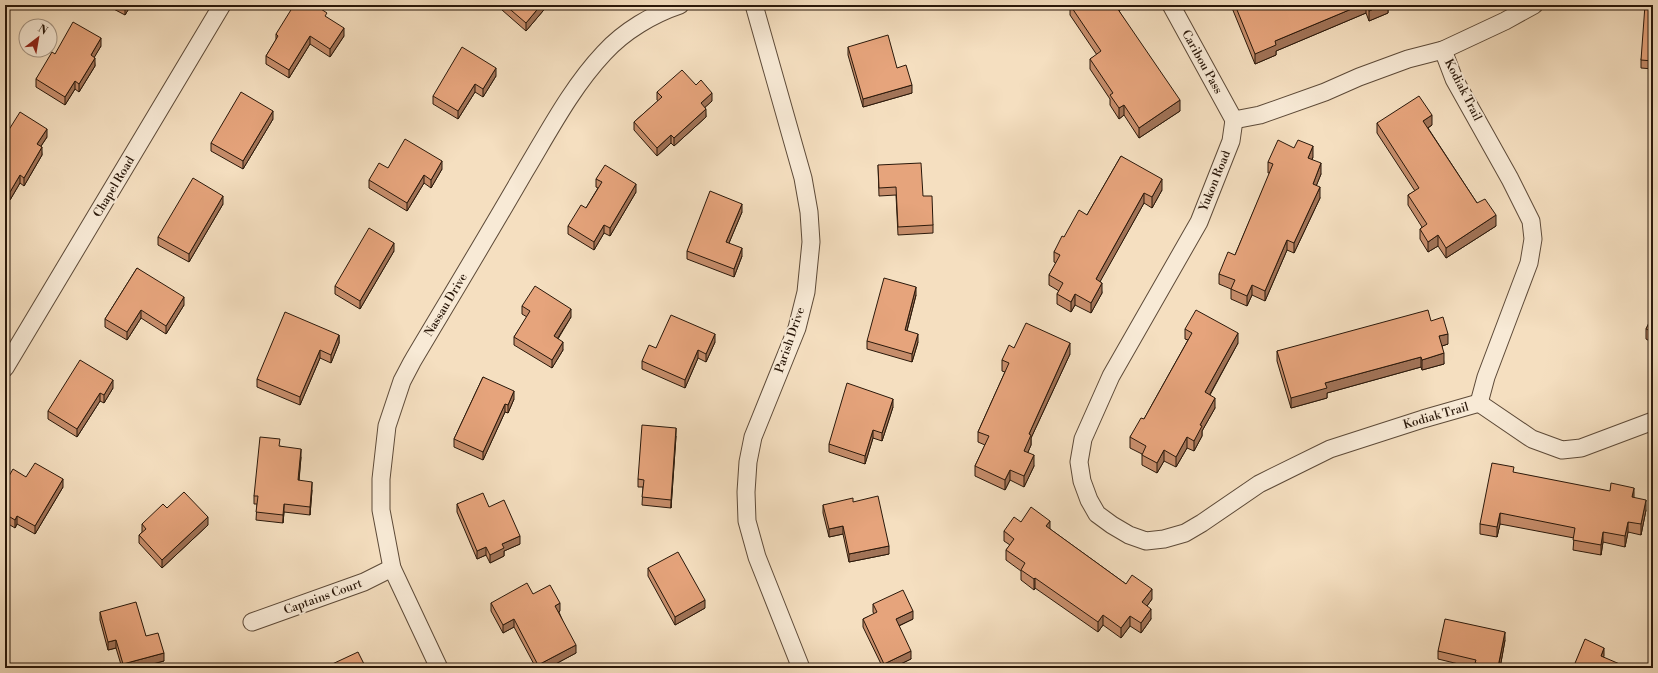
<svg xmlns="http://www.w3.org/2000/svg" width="1658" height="673" viewBox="0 0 1658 673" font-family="'Libre Bodoni',serif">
<rect width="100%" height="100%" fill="#f5dfc0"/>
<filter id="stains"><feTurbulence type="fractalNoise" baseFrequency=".005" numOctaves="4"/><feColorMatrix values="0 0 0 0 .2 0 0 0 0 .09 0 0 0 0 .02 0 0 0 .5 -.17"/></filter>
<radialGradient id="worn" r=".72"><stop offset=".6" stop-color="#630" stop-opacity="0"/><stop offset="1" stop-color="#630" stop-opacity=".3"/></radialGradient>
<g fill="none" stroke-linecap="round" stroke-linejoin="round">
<defs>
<g id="street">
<polyline points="754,5 803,178 809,212 811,242 806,292 797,328 753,437 748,462 746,492 747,521 757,557 801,668"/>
<polyline points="1171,5 1234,120"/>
<polyline points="1443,50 1454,79 1510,179 1531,221 1533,239 1529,263 1486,377 1479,403"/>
<polyline points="1234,120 1231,141 1199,222 1111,376 1083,439 1079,462 1082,481 1089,500 1097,514 1112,525 1129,535 1146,541 1164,539 1185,533 1202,523 1259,484 1330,449 1423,419 1479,403"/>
<polyline points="1234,120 1260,115 1325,92 1359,77 1408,59 1443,50 1505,21 1534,5"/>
<polyline points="5,368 222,5"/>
<polyline points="1479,403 1532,439 1562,450 1581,448 1653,421"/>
<polyline points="252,622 364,582 392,568"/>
<path d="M439,668L392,568L381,510V479L387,426L402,381L412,362C450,298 488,235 525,171C549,131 572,87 604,53C624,31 653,14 680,5"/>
</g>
</defs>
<use href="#street" stroke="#5d4a38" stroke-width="19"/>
<use href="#street" stroke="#f8ead6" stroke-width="17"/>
</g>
<g fill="#c68d6b" stroke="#2a180a">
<polygon points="106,5 131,5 125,15"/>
<polygon points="502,5 548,5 526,31 502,10"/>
<polygon points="1070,5 1125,5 1125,6 1119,11 1180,111 1139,138 1124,115 1119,119 1110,105 1110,99 1090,69 1090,59 1097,55 1070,15"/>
<polygon points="1232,5 1388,5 1388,13 1369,21 1366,13 1276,51 1276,55 1255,64 1232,8"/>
<polygon points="1653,5 1653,69 1641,68 1641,60"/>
<polygon points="327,18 344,36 330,57 310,44 289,78 266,64 266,56 276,40 276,34"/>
<polygon points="101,46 94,57 95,66 79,92 75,89 65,105 36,87 36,79 55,54"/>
<polygon points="848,47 897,68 912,93 863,107 848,55"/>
<polygon points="496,76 483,97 475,92 458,119 433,104 433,96"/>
<polygon points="696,85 712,101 705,107 706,117 674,146 671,143 657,156 634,130 634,122 658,101 657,100 657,92"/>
<polygon points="273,119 243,169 211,151 211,143"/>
<polygon points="1377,123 1432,125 1428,128 1477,203 1496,226 1446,258 1438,246 1428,252 1420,239 1420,229 1422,227 1408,205 1408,195 1415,191 1377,133"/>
<polygon points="5,136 47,137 41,146 42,155 24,186 20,183 10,200 5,196"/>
<polygon points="1121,156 1162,190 1152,208 1144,203 1100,281 1102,293 1091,313 1075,305 1071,312 1057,304 1057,294 1059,291 1049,285 1049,275 1056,263 1054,262 1054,252 1064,237 1087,215"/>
<polygon points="1313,157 1312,159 1321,174 1316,186 1320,198 1294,253 1287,250 1265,301 1252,295 1247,306 1231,299 1231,289 1219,284 1219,274 1235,255 1270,173 1268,173 1268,162"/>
<polygon points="878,165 923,196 933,225 933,233 898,235 896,195 879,196"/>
<polygon points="388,168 442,169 431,188 424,183 407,211 369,188 369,180"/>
<polygon points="596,179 636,192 610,236 604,233 594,250 568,234 568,226 586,208 598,188 596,187"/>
<polygon points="223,204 189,262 158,245 158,237"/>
<polygon points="742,212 729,243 742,256 734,277 687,259 687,251"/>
<polygon points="394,251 360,309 335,294 335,286"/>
<polygon points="137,268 184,305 166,334 141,318 127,340 105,327 105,319"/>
<polygon points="916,295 907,331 918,342 912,362 867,349 867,341"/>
<polygon points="522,306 571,317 558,339 563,350 552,368 514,345 514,337 527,317 522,314"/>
<polygon points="1653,315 1653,343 1646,339 1646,329"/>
<polygon points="1185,329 1238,343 1210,395 1215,408 1202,431 1202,436 1194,451 1187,448 1176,467 1164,461 1157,473 1142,465 1142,454 1130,448 1130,437 1144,419 1188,340 1185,339"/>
<polygon points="339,335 339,343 331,363 320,358 300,405 257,387 257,379"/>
<polygon points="715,342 706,362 698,358 685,388 642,369 642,361 656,348"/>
<polygon points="1448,344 1442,346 1444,364 1422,370 1421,367 1327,393 1327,398 1291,408 1277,361 1277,351"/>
<polygon points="1014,348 1070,354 1031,438 1031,445 1028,452 1034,466 1024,487 1010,480 1005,490 975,476 975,466 985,445 978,442 978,432 1005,372 1002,371 1002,360"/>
<polygon points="483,377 514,399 508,413 505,412 483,460 454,447 454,439"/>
<polygon points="113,388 104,403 100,401 77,437 48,419 48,411"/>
<polygon points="893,407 882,441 873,438 865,464 829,452 829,444"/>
<polygon points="676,436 671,508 642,505 643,487 638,487 638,479"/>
<polygon points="280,446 301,457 299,481 312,490 310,515 284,512 283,523 256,520 257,504 254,504 254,496"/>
<polygon points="1514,473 1634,497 1646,510 1641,535 1628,532 1625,547 1603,542 1601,555 1573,550 1574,538 1500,524 1497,537 1480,534 1480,524"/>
<polygon points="26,477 63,487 35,534 17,524 15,528 5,522 5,483"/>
<polygon points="853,502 889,554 849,562 843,534 829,537 823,513 823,505"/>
<polygon points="457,504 489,507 520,544 504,551 504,556 490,563 486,555 477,559 457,512"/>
<polygon points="167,508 208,525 162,568 139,543 139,535 142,532 142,524"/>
<polygon points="1021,522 1050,529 1126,584 1152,599 1147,606 1151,619 1141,633 1130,626 1121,638 1103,625 1098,632 1035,588 1034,590 1021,580 1021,571 1006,560 1006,550 1010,545 1004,541 1004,531"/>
<polygon points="648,568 705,608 675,625 648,576"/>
<polygon points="533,594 560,611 559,612 576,653 548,668 536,668 514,627 503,633 491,611 491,603"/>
<polygon points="873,604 913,619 899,626 911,659 892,668 883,668 863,627 863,619 874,614 873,612"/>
<polygon points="100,612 146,636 164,661 137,668 122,668 116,648 108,650 100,620"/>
<polygon points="1505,640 1500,668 1475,668 1438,659 1438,651"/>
</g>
<g fill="#a17357" stroke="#2a180a">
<polygon points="126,5 131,5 125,15 125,7"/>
<polygon points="541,5 548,5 526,31 526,23"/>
<polygon points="851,5 866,5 851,9"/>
<polygon points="1114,5 1125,5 1125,6 1114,14"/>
<polygon points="1361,5 1366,5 1366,13 1276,51 1276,55 1255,64 1255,54 1275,41"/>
<polygon points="1383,5 1388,5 1388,13 1369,21 1369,11"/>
<polygon points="344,28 344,36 330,57 330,49"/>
<polygon points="310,36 310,44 289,78 289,70"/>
<polygon points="101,38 101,46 91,63 91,55"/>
<polygon points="95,58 95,66 79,92 79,84"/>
<polygon points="496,68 496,76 483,97 483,89"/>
<polygon points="75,81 75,89 65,105 65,97"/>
<polygon points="475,84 475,92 458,119 458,111"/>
<polygon points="912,85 912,93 863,107 863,99"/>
<polygon points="712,93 712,101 701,111 701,103"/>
<polygon points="1180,100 1180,111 1139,138 1139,128"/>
<polygon points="1124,105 1124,115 1119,119 1119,108"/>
<polygon points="706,109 706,117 674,146 674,138"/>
<polygon points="273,111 273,119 243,169 243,161"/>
<polygon points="1432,115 1432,125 1423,131 1423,121"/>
<polygon points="47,129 47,137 37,152 37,144"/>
<polygon points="671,135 671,143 657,156 657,148"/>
<polygon points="1313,146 1313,157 1308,168 1308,158"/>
<polygon points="42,147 42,155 24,186 24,178"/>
<polygon points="442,161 442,169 431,188 431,180"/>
<polygon points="1321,163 1321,174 1313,194 1313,184"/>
<polygon points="20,175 20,183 10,200 10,192"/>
<polygon points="424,175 424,183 407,211 407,203"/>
<polygon points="1162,179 1162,190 1152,208 1152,197"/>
<polygon points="636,184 636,192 610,236 610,228"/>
<polygon points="1320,187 1320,198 1294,253 1294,243"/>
<polygon points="1144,193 1144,203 1096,289 1096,279"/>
<polygon points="223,196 223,204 189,262 189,254"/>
<polygon points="742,204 742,212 726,250 726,242"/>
<polygon points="1496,215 1496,226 1446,258 1446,248"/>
<polygon points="604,225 604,233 594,250 594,242"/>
<polygon points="1438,235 1438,246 1428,252 1428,242"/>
<polygon points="1287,240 1287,250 1265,301 1265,291"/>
<polygon points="394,243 394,251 360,309 360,301"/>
<polygon points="742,248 742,256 734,277 734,269"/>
<polygon points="1102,283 1102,293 1091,313 1091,303"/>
<polygon points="1252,285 1252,295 1247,306 1247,296"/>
<polygon points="916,287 916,295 905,338 905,330"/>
<polygon points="1075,294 1075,305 1071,312 1071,302"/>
<polygon points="184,297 184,305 166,334 166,326"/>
<polygon points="571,309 571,317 554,344 554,336"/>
<polygon points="141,310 141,318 127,340 127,332"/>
<polygon points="1238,333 1238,343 1205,403 1205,392"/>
<polygon points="715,334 715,342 706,362 706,354"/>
<polygon points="918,334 918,342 912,362 912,354"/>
<polygon points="1448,334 1448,344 1439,347 1439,336"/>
<polygon points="339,335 339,343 331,363 331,355"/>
<polygon points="563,342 563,350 552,368 552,360"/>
<polygon points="1070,343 1070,354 1031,438 1031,445 1024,461 1024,451 1029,434"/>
<polygon points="320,350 320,358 300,405 300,397"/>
<polygon points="698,350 698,358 685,388 685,380"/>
<polygon points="1444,353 1444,364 1422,370 1422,360"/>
<polygon points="1421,357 1421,367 1327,393 1327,398 1291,408 1291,398 1325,383"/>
<polygon points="113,380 113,388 104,403 104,395"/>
<polygon points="514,391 514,399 508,413 508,405"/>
<polygon points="100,393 100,401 77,437 77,429"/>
<polygon points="1215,398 1215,408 1202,431 1202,436 1194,451 1194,441 1200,425"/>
<polygon points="893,399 893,407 882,441 882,433"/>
<polygon points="505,404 505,412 483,460 483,452"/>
<polygon points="676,428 676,436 671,508 671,500"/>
<polygon points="873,430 873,438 865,464 865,456"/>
<polygon points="1187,437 1187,448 1176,467 1176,457"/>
<polygon points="301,449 301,457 298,489 298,480"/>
<polygon points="1164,450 1164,461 1157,473 1157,463"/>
<polygon points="1034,455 1034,466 1024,487 1024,476"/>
<polygon points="1010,470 1010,480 1005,490 1005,480"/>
<polygon points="63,479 63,487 35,534 35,526"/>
<polygon points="312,482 312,490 310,515 310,507"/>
<polygon points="1634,488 1634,498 1632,497"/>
<polygon points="1646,500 1646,510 1641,535 1641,524"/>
<polygon points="284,504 284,512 283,523 283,515"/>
<polygon points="1500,513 1500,524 1497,537 1497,527"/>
<polygon points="17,516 17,524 15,528 15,520"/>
<polygon points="208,517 208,525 162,568 162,560"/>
<polygon points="1050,521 1050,531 1046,526"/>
<polygon points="1628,522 1628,532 1625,547 1625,536"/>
<polygon points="843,526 843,534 829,537 829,529"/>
<polygon points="1603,532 1603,542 1601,555 1601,545"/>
<polygon points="520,536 520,544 504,551 504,556 490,563 490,555 502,544"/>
<polygon points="889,546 889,554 849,562 849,554"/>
<polygon points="486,547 486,555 477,559 477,551"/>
<polygon points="1035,578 1035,588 1034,590 1034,579"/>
<polygon points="1152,589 1152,599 1142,613 1142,602"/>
<polygon points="705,600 705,608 675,625 675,617"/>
<polygon points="560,603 560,611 555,614 555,606"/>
<polygon points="1151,609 1151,619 1141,633 1141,623"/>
<polygon points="913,611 913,619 896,627 896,619"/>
<polygon points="1103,615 1103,625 1098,632 1098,622"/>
<polygon points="1130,616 1130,626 1121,638 1121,628"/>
<polygon points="514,619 514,627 503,633 503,625"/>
<polygon points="1505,632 1505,640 1500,668 1498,668"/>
<polygon points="116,640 116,648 108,650 108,642"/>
<polygon points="576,645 576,653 548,668 538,668 538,665"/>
<polygon points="1604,648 1604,656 1601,664 1601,656"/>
<polygon points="911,651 911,659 892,668 884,668 884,664"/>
<polygon points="164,653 164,661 137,668 123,668 123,664"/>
</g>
<g fill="#e6a47c" stroke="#2a180a">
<polygon points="120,5 126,5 125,7"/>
<polygon points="294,5 315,5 327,13 325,16 344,28 330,49 310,36 289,70 266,56 278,36 276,34"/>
<polygon points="505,5 541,5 526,23"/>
<polygon points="1070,5 1115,5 1180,100 1139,128 1124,105 1119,108 1110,95 1113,93 1090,59 1101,51"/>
<polygon points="1235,5 1361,5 1275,41 1276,45 1255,54"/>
<polygon points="1367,5 1383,5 1369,11"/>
<polygon points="1645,5 1653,5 1653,61 1641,60"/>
<polygon points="73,22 101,38 91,55 95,58 79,84 75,81 65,97 36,79 52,52 55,54"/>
<polygon points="888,35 897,68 906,65 912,85 863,99 848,47"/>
<polygon points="462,47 496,68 483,89 475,84 458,111 433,96"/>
<polygon points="682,70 696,85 701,80 712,93 701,103 706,109 674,138 671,135 657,148 634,122 662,97 657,92"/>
<polygon points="241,92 273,111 243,161 211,143"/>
<polygon points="1419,96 1432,115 1423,121 1477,203 1485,199 1496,215 1446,248 1438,235 1428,242 1420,229 1427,224 1408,195 1419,188 1377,123"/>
<polygon points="20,112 47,129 37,144 42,147 24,178 20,175 10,192 5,188 5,136"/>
<polygon points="405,139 442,161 431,180 424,175 407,203 369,180 379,163 388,168"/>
<polygon points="1278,140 1294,148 1298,140 1313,146 1308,158 1321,163 1313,184 1320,187 1294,243 1287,240 1265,291 1252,285 1247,296 1231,289 1235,280 1219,274 1228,252 1235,255 1273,164 1268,162"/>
<polygon points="1121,156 1162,179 1152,197 1144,193 1096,279 1102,283 1091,303 1075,294 1071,302 1057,294 1063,283 1049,275 1060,255 1054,252 1062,236 1064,237 1079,210 1087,215"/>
<polygon points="921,163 923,196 932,196 933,225 898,227 896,187 879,188 878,165"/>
<polygon points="605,165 636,184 610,228 604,225 594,242 568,226 581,205 586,208 602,182 596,179"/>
<polygon points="193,178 223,196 189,254 158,237"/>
<polygon points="710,191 742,204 726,242 742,248 734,269 687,251"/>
<polygon points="369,228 394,243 360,301 335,286"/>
<polygon points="137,268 184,297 166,326 141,310 127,332 105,319"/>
<polygon points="884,278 916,287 905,330 918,334 912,354 867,341"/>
<polygon points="535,286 571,309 554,336 563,342 552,360 514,337 530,311 522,306"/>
<polygon points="1196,310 1238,333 1205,392 1215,398 1200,425 1202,426 1194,441 1187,437 1176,457 1164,450 1157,463 1142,455 1146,446 1130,437 1141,418 1144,419 1192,333 1185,329"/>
<polygon points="1428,310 1431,321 1443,317 1448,334 1439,336 1444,353 1422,360 1421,357 1325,383 1327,388 1291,398 1277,351"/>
<polygon points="285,312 339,335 331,355 320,350 300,397 257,379"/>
<polygon points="671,315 715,334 706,354 698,350 685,380 642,361 649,345 656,348"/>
<polygon points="1653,315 1653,332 1646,329"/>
<polygon points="1026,323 1070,343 1029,434 1031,435 1024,451 1034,455 1024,476 1010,470 1005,480 975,466 989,436 978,432 1009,363 1002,360 1009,345 1014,348"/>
<polygon points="80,360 113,380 104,395 100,393 77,429 48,411"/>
<polygon points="483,377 514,391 508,405 505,404 483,452 454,439"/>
<polygon points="847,383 893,399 882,433 873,430 865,456 829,444"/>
<polygon points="642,425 676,428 671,500 642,497 644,480 638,479"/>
<polygon points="260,437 280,439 279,446 301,449 298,480 312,482 310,507 284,504 283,515 256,512 258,496 254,496"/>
<polygon points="35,463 63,479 35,526 17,516 15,520 5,514 5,483 13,469 26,477"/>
<polygon points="1492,463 1514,467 1513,472 1610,491 1611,483 1634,488 1632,497 1646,500 1641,524 1628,522 1625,536 1603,532 1601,545 1573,540 1575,528 1500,513 1497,527 1480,524"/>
<polygon points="184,492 208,517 162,560 139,535 146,529 142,524 163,504 167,508"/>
<polygon points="483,493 489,507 504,500 520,536 502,544 504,548 490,555 486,547 477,551 457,504"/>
<polygon points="878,496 889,546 849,554 843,526 829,529 823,505 853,498 853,502"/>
<polygon points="1031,507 1050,521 1046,526 1126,584 1132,575 1152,589 1142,602 1151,609 1141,623 1130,616 1121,628 1103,615 1098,622 1035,578 1034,579 1021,570 1025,563 1006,550 1014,539 1004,531 1014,517 1021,522"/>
<polygon points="678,552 705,600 675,617 648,568"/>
<polygon points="527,583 533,594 550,585 560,603 555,606 576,645 538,665 514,619 503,625 491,603"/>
<polygon points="903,590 913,611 896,619 911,651 884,664 863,619 877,612 873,604"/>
<polygon points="136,602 146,636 158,633 164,653 123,664 116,640 108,642 100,612"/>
<polygon points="1445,619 1505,632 1498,667 1475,663 1476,660 1438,651"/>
<polygon points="1585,639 1604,648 1601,656 1629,668 1573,668"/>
<polygon points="358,652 366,668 329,668 328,666"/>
</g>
<g text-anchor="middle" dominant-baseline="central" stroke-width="4" stroke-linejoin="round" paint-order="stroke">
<g font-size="12" fill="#2a180a" stroke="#f8ead6">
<text transform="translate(1202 62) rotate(61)">Caribou Pass</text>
<text transform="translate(1463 90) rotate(63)">Kodiak Trail</text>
<text transform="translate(1215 181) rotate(-68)">Yukon Road</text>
<text transform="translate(114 187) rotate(-59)">Chapel Road</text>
<text transform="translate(446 305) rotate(-59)">Nassau Drive</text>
<text transform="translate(790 340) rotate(-71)">Parish Drive</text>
<text transform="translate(1436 416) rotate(-16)">Kodiak Trail</text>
<text transform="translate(323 597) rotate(-20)">Captains Court</text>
</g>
</g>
<rect width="1658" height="673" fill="none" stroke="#f5dfc0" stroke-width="20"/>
<rect x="6" y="6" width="1646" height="661" fill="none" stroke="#2a180a" stroke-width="2"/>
<rect x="10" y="10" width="1638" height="653" fill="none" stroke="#2a180a"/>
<g transform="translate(38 38) rotate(31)"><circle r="19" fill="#f8ead6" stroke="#a69684"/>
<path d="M0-3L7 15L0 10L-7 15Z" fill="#8f2418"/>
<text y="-6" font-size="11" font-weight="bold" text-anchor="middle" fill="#2a180a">N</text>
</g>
<rect width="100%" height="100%" filter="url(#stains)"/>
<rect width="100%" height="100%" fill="url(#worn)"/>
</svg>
